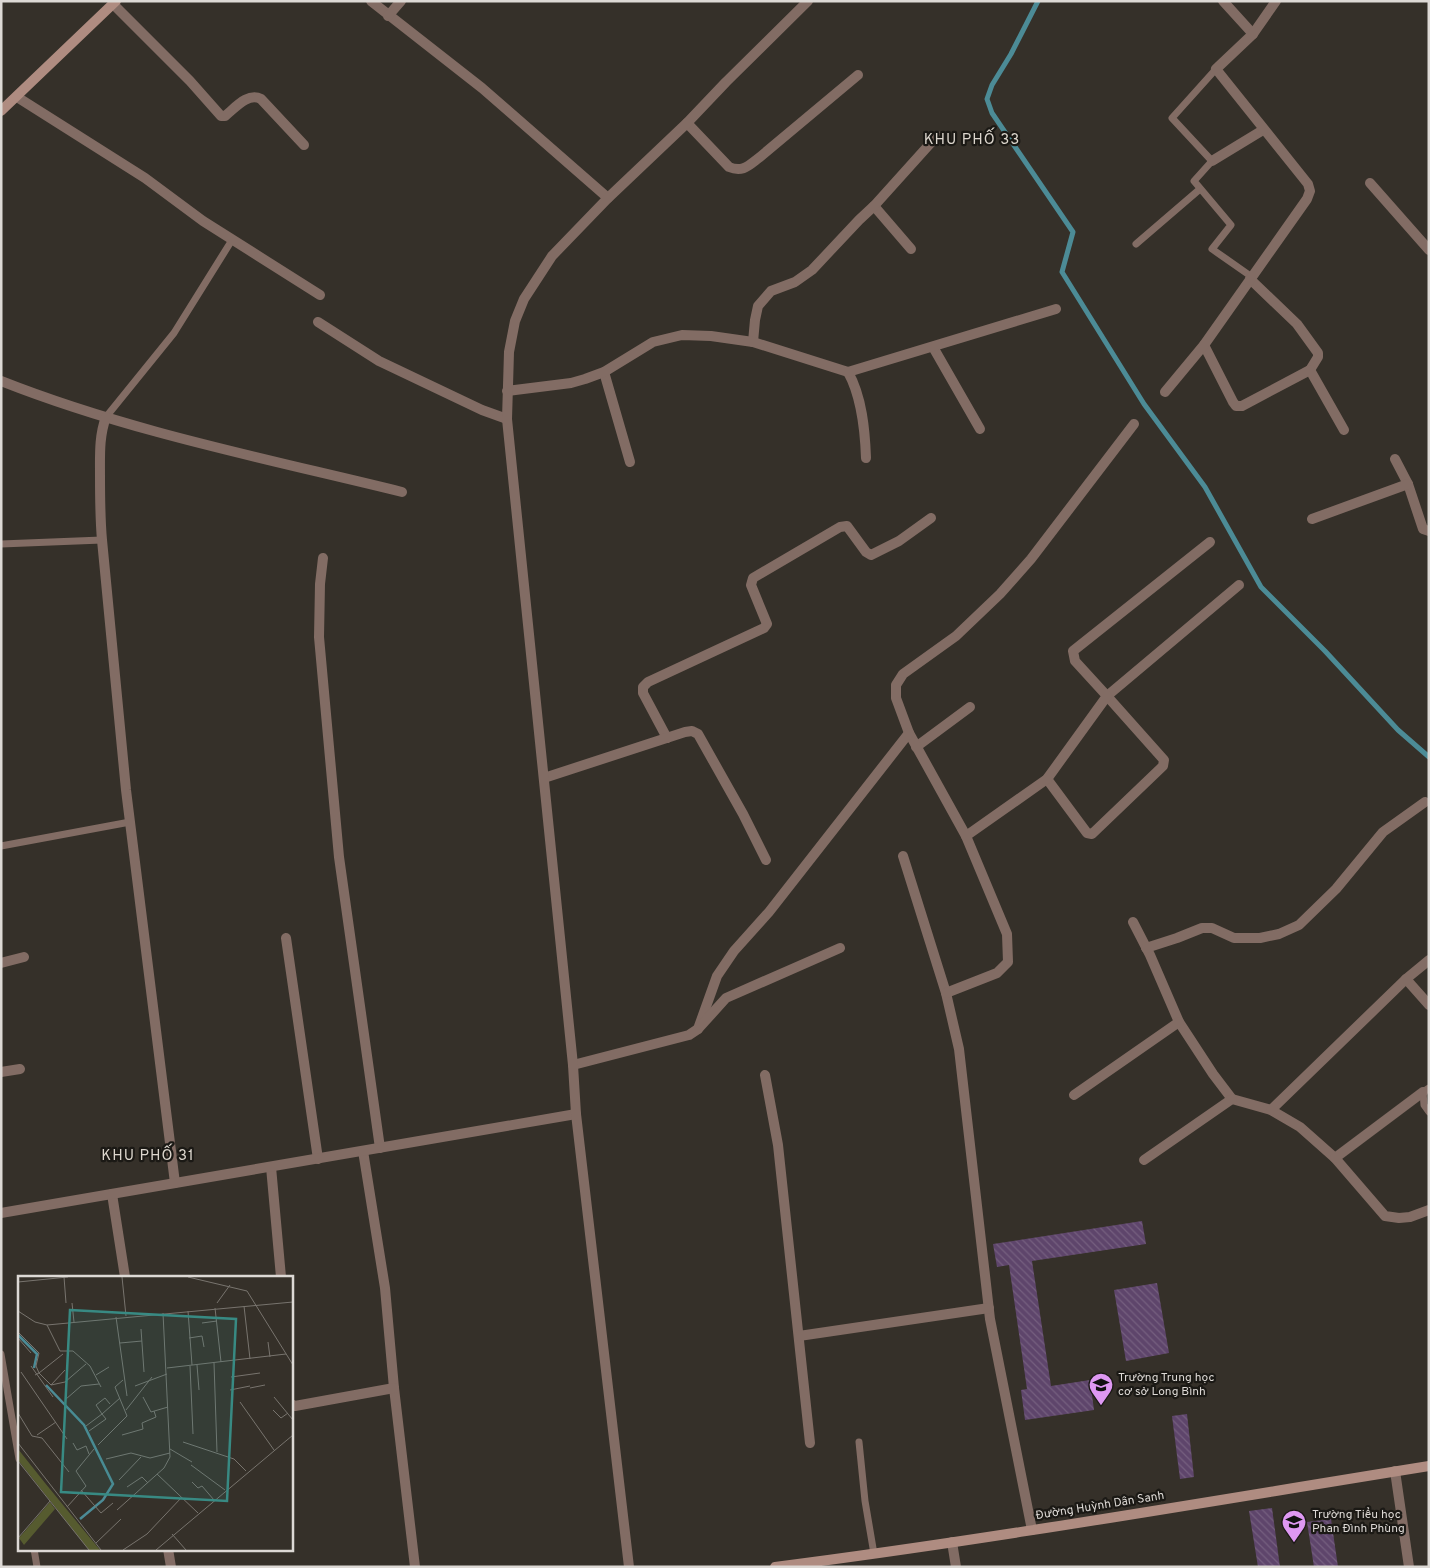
<svg xmlns="http://www.w3.org/2000/svg" width="1430" height="1568" viewBox="0 0 1430 1568" font-family="Overpass,sans-serif">
<defs>
<pattern id="building-back-hatch" width="6" height="6" patternUnits="userSpaceOnUse" patternTransform="scale(1.25)"><rect width="6" height="6" fill="#5e456b"/><path d="M-1 5l2 2M0 0l6 6M5-1l2 2" fill="none" stroke="#755f7f"/></pattern>
</defs>
<rect width="100%" height="100%" fill="#353029"/>
<g fill="none" stroke-linecap="round" stroke-linejoin="round">
<polyline stroke="#4c8b96" stroke-width="5" points="1038,1 1011,54 992,85 987,99 992,113 1073,232 1062,272 1144,404 1205,487 1261,587 1325,651 1398,730 1429,757"/>
</g>
<g fill="url(#building-back-hatch)">
<polygon points="1142,1221 1146,1244 1032,1261 1051,1386 1090,1380 1094,1410 1025,1420 1021,1390 1027,1389 1009,1265 997,1267 993,1244"/>
<polygon points="1157,1283 1169,1353 1126,1361 1114,1290"/>
<polygon points="1187,1414 1194,1477 1180,1479 1172,1416"/>
<polygon points="1272,1508 1280,1567 1258,1567 1249,1511"/>
<polygon points="1331,1519 1338,1567 1314,1567 1307,1522"/>
</g>
<g fill="none" stroke-linecap="round" stroke-linejoin="round">
<g stroke="#826c64" stroke-width="7">
<polyline points="1216,69 1172,118 1212,161 1194,181 1231,225 1212,249 1252,277"/>
<polyline points="1136,244 1200,189"/>
<polyline points="106,417 174,333 232,240"/>
<polyline points="1,544 102,540"/>
<polyline points="1,846 130,822"/>
<polyline points="1429,1088 1423,1092 1424,1105 1429,1112"/>
<polyline points="1,1354 19,1459"/>
<polyline points="859,1442 865,1501 874,1554"/>
<polyline points="34,1549 37,1567"/>
</g>
<g stroke="#826c64" stroke-width="10">
<polyline points="371,1 482,88 608,198"/>
<polyline points="1223,1 1253,34"/>
<path d="M113,4L190,81L221,116H225C235,108 248,92 261,99L304,145"/>
<polyline points="388,16 401,1"/>
<polyline points="17,97 145,178 203,221 320,295"/>
<path d="M687,123L729,167C743,173 749,165 760,157L858,75"/>
<polyline points="1212,161 1263,130"/>
<polyline points="1370,183 1429,250"/>
<polyline points="874,206 911,249"/>
<polyline points="1250,279 1297,324 1318,353 1318,357 1310,370"/>
<polyline points="318,322 379,361 482,410 507,419"/>
<polyline points="753,342 755,320 758,306 771,291 795,282 812,270 859,220 874,206 937,136"/>
<polyline points="1204,345 1233,402 1236,406 1242,406 1310,370 1344,430"/>
<polyline points="933,347 980,429"/>
<polyline points="604,372 630,462"/>
<path d="M848,372C862,397 865,430 866,458"/>
<path d="M1,381C130,432 268,459 402,492"/>
<polyline points="507,391 571,383 585,379 604,372 653,342 682,335 711,336 753,342 848,372 1056,309"/>
<polyline points="1165,392 1204,345 1307,199 1310,191 1308,184 1216,69 1253,34 1276,1"/>
<path d="M106,417C99,436 100,455 100,475C100,497 100,518 102,540L126,790L175,1183"/>
<polyline points="1395,459 1408,484 1423,529 1429,531"/>
<polyline points="1312,519 1408,484"/>
<polyline points="323,558 320,584 319,637 339,857 380,1148"/>
<polyline points="667,738 643,693 643,687 648,682 764,628 767,624 751,585 753,578 840,527 847,526 866,552 871,555 899,541 931,518"/>
<polyline points="916,747 970,707"/>
<polyline points="544,778 685,732 692,731 698,734 743,814 766,860"/>
<polyline points="1047,779 1087,833 1092,834 1163,766 1164,760 1107,696 1239,585"/>
<polyline points="966,836 1047,779 1107,696 1075,661 1073,651 1210,542"/>
<polyline points="903,856 946,993 959,1049 990,1319 1032,1530"/>
<polyline points="1133,922 1150,955 1179,1022 1213,1074 1232,1099 1271,1110 1300,1127 1335,1158 1385,1216 1399,1218 1410,1217 1429,1210"/>
<polyline points="286,938 318,1159"/>
<polyline points="1146,948 1177,938 1202,928 1212,928 1234,938 1260,938 1279,934 1299,925 1336,889 1383,832 1425,802"/>
<polyline points="1,963 24,957"/>
<polyline points="1406,979 1429,1005"/>
<polyline points="946,993 997,973 1008,962 1007,934 966,836 909,733 896,698 896,685 903,674 956,636 1000,594 1031,559 1134,424"/>
<polyline points="698,1029 717,976 734,951 769,912 909,733"/>
<polyline points="573,1065 689,1035 698,1029 726,998 840,948"/>
<polyline points="1,1072 20,1069"/>
<polyline points="765,1075 778,1145 810,1443"/>
<polyline points="1074,1095 1179,1022"/>
<polyline points="1271,1110 1406,979 1429,960"/>
<polyline points="363,1151 385,1288 394,1388 415,1567"/>
<polyline points="1335,1158 1423,1092"/>
<polyline points="1144,1160 1232,1099"/>
<polyline points="271,1167 281,1277"/>
<polyline points="112,1194 125,1277"/>
<polyline points="1,1213 576,1114"/>
<polyline points="799,1336 989,1308"/>
<polyline points="291,1404 295,1406 394,1388"/>
<polyline points="1395,1471 1409,1567"/>
<polyline points="952,1542 956,1567"/>
<polyline points="168,1549 171,1567"/>
<polyline points="629,1567 576,1114 573,1065 507,419 509,352 515,321 524,299 552,256 608,198 687,123 726,82 808,1"/>
</g>
<g stroke="#af8c81" stroke-width="10">
<polyline points="1,111 116,1"/>
<path d="M775,1567C994,1539 1211,1501 1429,1466"/>
</g>
</g>
<defs>
<symbol id="school-pin" viewBox="-11 -11 22 30"><path d="M0 17L-7.5 6A9.5 9.5 0 1 1 7.5 6Z" fill="#de98f2" stroke="#1b1915"/><path d="M0-5L7-2L0 1L-7-2ZM-4 1L0 2.5L4 1V4Q0 6-4 4Z" fill="#111"/></symbol>
</defs>
<g fill-rule="evenodd">
<use href="#school-pin" x="1087" y="1371" width="28" height="38"/>
<use href="#school-pin" x="1280" y="1508" width="28" height="38"/>
</g>
<g text-anchor="middle" dominant-baseline="central" stroke-width="4.5" stroke-linejoin="round" paint-order="stroke">
<g font-size="12" fill="#ddd9d5" stroke="#1b1915" text-anchor="start">
<text x="1118" y="1378">Trường Trung học<tspan x="1118" dy="14">cơ sở Long Bình</tspan></text>
<text x="1312" y="1515">Trường Tiểu học<tspan x="1312" dy="14">Phan Đình Phùng</tspan></text>
</g>
<g font-size="12" fill="#ddd9d5" stroke="#1b1915">
<text transform="translate(1100 1506) rotate(-9)">Đường Huỳnh Dân Sanh</text>
</g>
<g font-size="15" letter-spacing="1" fill="#dcd6cd" stroke="#1b1915">
<text x="972" y="140">KHU PHỐ 33</text>
<text x="148" y="1156">KHU PHỐ 31</text>
</g>
</g>
<g transform="translate(18 1276)">
<rect width="275" height="275" fill="#353029"/>
<path d="M0,173L27,207L82,274H71L0,184ZM32,226L37,233L6,269L1,262Z" fill="#565b2f"/>
<path fill="none" stroke="#4c8b96" stroke-width="2.5" d="M0,59L19,78L16,92M28,109L66,149L95,208L85,224L62,243"/>
<path fill="none" stroke="#78746e" stroke-width="1" d="M46,1L48,27M104,1L108,40M170,1L229,15L275,89M0,6L50,1M54,27L56,46M199,27L212,9M226,30L232,83M197,32L203,86M0,35L17,46L29,49L275,26M170,35L174,89M98,41L109,120M184,47L199,45M29,49L42,75H55L72,90L83,111M123,53L126,96M0,56L21,77L18,90L21,97L17,99M0,62L13,77M171,62L184,60L186,71M250,66L252,81M102,67L124,65M45,78L21,97L33,109L47,106L68,88M196,87L199,176M179,89L181,114M13,90L35,121M172,90L175,158M149,92L268,78M3,96L49,163M78,99L91,91M213,101L242,97M33,109L47,94M117,110L149,98M232,112L247,109M212,114L232,110M125,121L133,136L150,131M256,121L275,144M48,123L63,110L81,108M222,126L256,174M108,134L134,101M255,134L263,142L270,137M0,137L14,160L24,162L51,196M68,150L84,138L78,129L87,122L92,128M71,155L88,143L84,138L102,122M19,159L38,146M104,159L125,153L124,147L138,141L136,135M165,166L216,183L228,195M0,167L83,274M55,167L59,174L68,170L71,178M80,169L109,140L97,111L105,104M152,173L174,186M88,183L113,177L132,182L152,177M0,185L71,274M173,189L207,214M139,198L180,237M101,204L123,181M174,206L180,212L184,210L196,224M109,211L124,201L130,207M63,214L83,237L95,227M49,231L68,210L58,195L76,173M99,234L146,192L152,181L145,37M154,258L168,274M0,262L32,225M78,267L103,243M105,274L129,258L164,221M138,274L275,159"/>
<path fill="#388a83" fill-opacity="0.15" stroke="#388a83" stroke-width="2.5" d="M52,34L218,43L209,225L43,216Z"/>
<rect width="275" height="275" fill="none" stroke="#ddd9d5" stroke-width="2.5"/>
</g>
<rect width="1430" height="1568" fill="none" stroke="#ddd9d5" stroke-width="5"/>
</svg>
